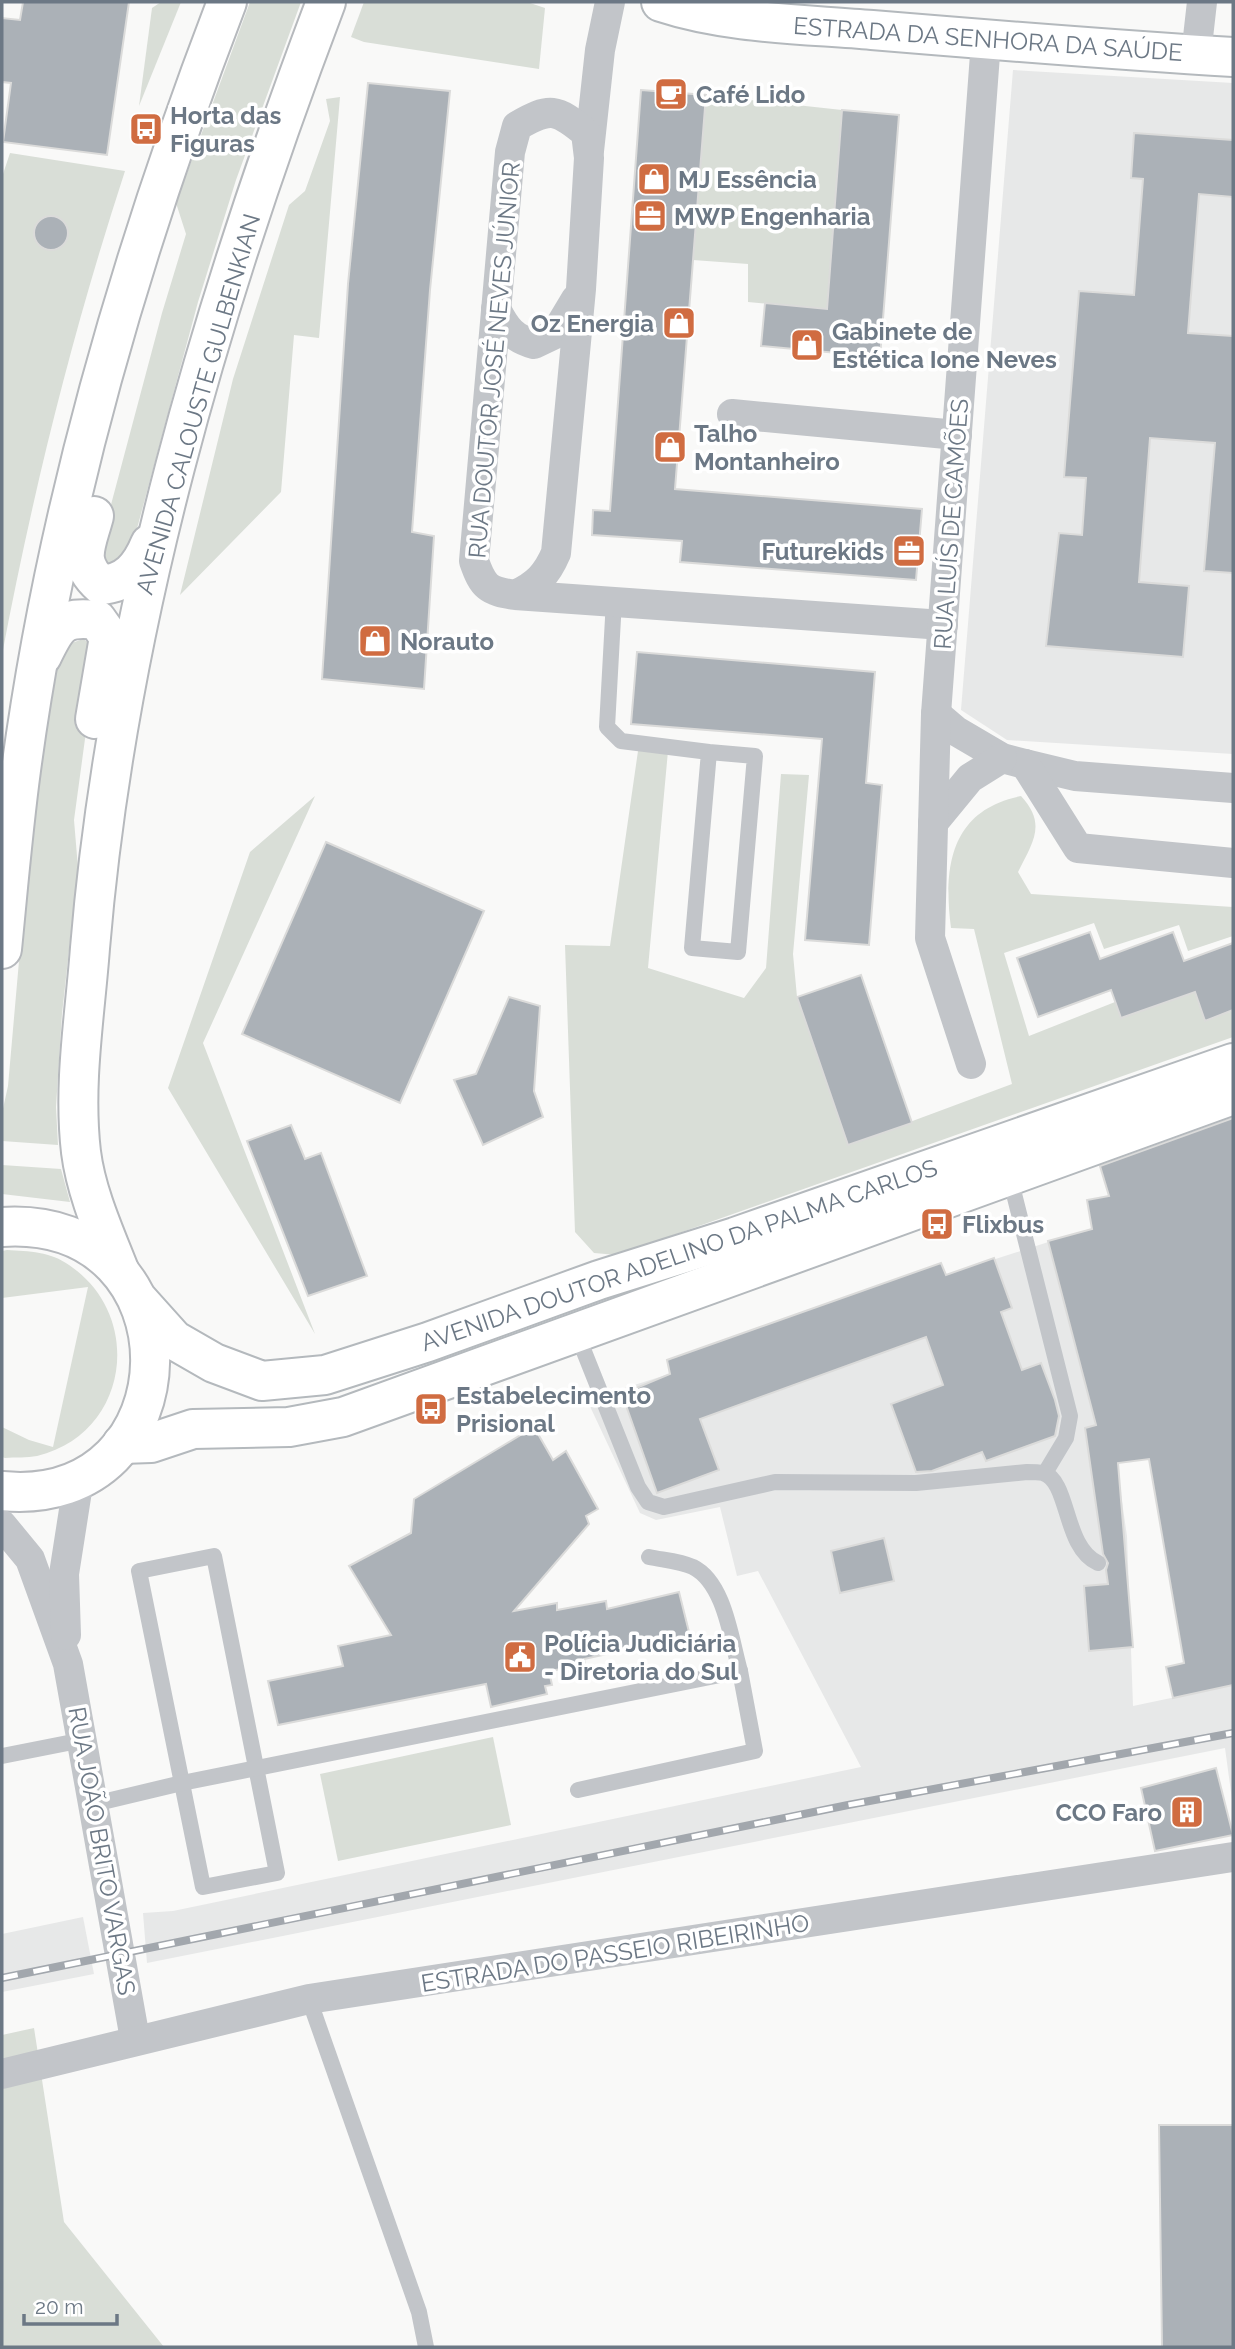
<svg xmlns="http://www.w3.org/2000/svg" width="1235" height="2349" viewBox="0 0 1235 2349" font-family="Raleway,sans-serif">
<rect width="100%" height="100%" fill="#f9f9f8"/>
<g fill="#e7e8e8">
<polygon points="1013,70 1233,83 1233,754 1007,740 961,710"/>
<polygon points="1076,1233 1099,1343 1127,1536 1133,1706 1233,1685 1233,1807 1225,1748 147,1963 143,1913 173,1911 861,1767 758,1571 737,1576 720,1507 656,1520 640,1513 587,1400 669,1374 667,1360 941,1263 946,1275"/>
<polygon points="83,1917 94,1974 2,1992 2,1934"/>
</g>
<g fill="#d9ded7">
<polygon points="161,2 181,2 139,106 152,8"/>
<polygon points="250,2 301,2 236,180 198,302 128,562 108,566 102,559 104,531 162,313 186,234 176,203"/>
<polygon points="364,2 527,2 545,8 539,69 364,42 351,37"/>
<polygon points="706,95 842,110 827,309 748,302 748,264 693,260"/>
<polygon points="340,97 319,338 294,335 281,492 180,595 233,379 289,205 305,191 330,121 326,99"/>
<path d="M10,153L125,171C73,330 33,491 2,655V177Z"/>
<polygon points="83,639 94,646 96,658 74,820 78,868 62,1014 56,1107 58,1145 2,1141 2,1113 8,1086 28,859 41,763 59,659 69,644"/>
<path d="M638,751H668L648,968L744,998L766,968L781,774L809,775L793,954L797,997L848,1145L1012,1084L974,929L951,928C943,866 951,810 1021,796C1047,824 1033,842 1018,872L1031,894L1233,907V936L1188,951L1179,925L1104,949L1094,923L1004,953L1029,1036L1115,1002L1122,1018L1195,992L1205,1020L1233,1011V1037L617,1255L594,1253L575,1232L565,945L610,946Z"/>
<polygon points="315,796 203,1043 315,1334 168,1088 250,852"/>
<polygon points="2,1165 61,1169 70,1202 2,1194"/>
<path d="M7,1250C29,1251 51,1252 69,1265C145,1316 129,1434 37,1456C27,1458 15,1457 5,1458L2,1457V1427L29,1440L53,1447L88,1287L2,1298V1251Z"/>
<polygon points="493,1737 511,1825 338,1861 320,1774"/>
<polygon points="34,2028 64,2222 164,2347 2,2347 2,2035"/>
</g>
<g fill="#abb1b7" stroke="#dbdbda" stroke-width="2">
<polygon points="23,2 129,2 107,155 3,142 11,83 2,82 2,18 20,20"/>
<polygon points="368,83 450,91 430,290 412,532 434,536 424,689 322,679 348,284"/>
<polygon points="641,90 706,95 675,489 922,509 916,580 680,562 682,541 592,535 593,510 610,511"/>
<polygon points="842,110 899,115 880,357 761,346 765,303 827,309"/>
<polygon points="1134,133 1233,140 1233,197 1199,194 1188,333 1233,336 1233,573 1204,571 1215,443 1150,438 1139,582 1189,586 1183,657 1046,646 1059,533 1082,535 1086,478 1064,477 1079,291 1134,295 1143,179 1131,178"/>
<circle cx="51" cy="233" r="17"/>
<polygon points="637,652 875,672 866,783 882,785 869,945 805,940 822,739 631,724"/>
<polygon points="326,842 484,911 400,1103 242,1034"/>
<polygon points="1090,932 1100,959 1173,932 1184,961 1233,943 1233,1010 1205,1021 1195,992 1121,1018 1111,990 1038,1017 1017,958"/>
<polygon points="861,975 912,1123 848,1145 797,997"/>
<polygon points="509,997 540,1006 534,1091 543,1117 483,1145 454,1080 476,1074"/>
<polygon points="1233,1118 1233,1685 1173,1698 1166,1667 1184,1663 1149,1459 1118,1463 1133,1647 1089,1651 1084,1586 1108,1584 1106,1570 1108,1563 1103,1554 1085,1428 1096,1425 1048,1241 1092,1229 1087,1200 1109,1196 1100,1166"/>
<polygon points="291,1125 305,1159 321,1153 367,1276 308,1296 247,1141"/>
<polygon points="994,1258 1012,1308 1001,1312 1022,1370 1041,1363 1055,1400 1059,1416 1055,1436 986,1461 982,1452 932,1471 916,1472 891,1404 943,1385 926,1337 700,1419 719,1470 657,1493 622,1394 670,1374 667,1360 941,1263 946,1275"/>
<polygon points="534,1427 553,1460 566,1451 598,1509 586,1516 589,1524 514,1611 557,1603 557,1610 606,1601 607,1609 679,1592 690,1636 584,1659 585,1665 549,1671 552,1685 545,1686 547,1694 491,1707 486,1684 278,1725 268,1681 343,1666 338,1646 391,1635 349,1566 411,1533 414,1499"/>
<polygon points="884,1538 894,1581 840,1593 831,1551"/>
<polygon points="1216,1768 1233,1835 1155,1851 1141,1788"/>
<polygon points="1159,2125 1233,2125 1233,2347 1162,2347"/>
</g>
<g fill="none" stroke-linecap="round" stroke-linejoin="round">
<defs>
<g id="secondary">
<path d="M661,2C728,24 802,24 872,30C992,40 1113,50 1233,57"/>
<polyline points="139,1301 174,1340 214,1363 262,1381 325,1375 428,1342 599,1280 735,1237 1233,1063"/>
<polyline points="122,1444 151,1443 193,1429 289,1427 343,1417 1233,1095"/>
</g>
<g id="primary">
<path d="M94,516C86,546 75,562 101,585C127,583 140,568 150,544"/>
<path d="M42,656C57,625 61,616 97,620L109,637L95,719"/>
<path d="M2,949C8,889 13,829 21,770C56,508 132,249 227,2"/>
<path d="M2,1227C202,1214 197,1510 2,1491"/>
<path d="M119,1270C104,1232 86,1192 81,1152C73,1084 85,1015 90,948C117,624 211,305 326,2"/>
</g>
</defs>
<use href="#secondary" stroke="#b4b9bd" stroke-width="42"/>
<use href="#primary" stroke="#b6b9bd" stroke-width="42"/>
<g stroke="#c2c5c9" stroke-width="16">
<polyline points="614,600 607,727 621,741 709,752 692,948 738,952 755,756 709,752"/>
<polyline points="1009,1174 1070,1416 1066,1438 1045,1473"/>
<path d="M577,1334L638,1487L648,1502L664,1507L775,1482L916,1483L1027,1472C1032,1472 1038,1472 1043,1473C1070,1481 1063,1547 1098,1563"/>
<polygon points="214,1556 277,1873 203,1887 139,1571"/>
<polyline points="2,1756 83,1740"/>
<polyline points="578,1790 755,1751 740,1671"/>
<path d="M94,1804L182,1783L740,1671C731,1640 725,1583 693,1567C680,1561 663,1560 649,1557"/>
<polyline points="309,1999 419,2312 426,2347"/>
</g>
<g stroke="#c2c5c9" stroke-width="30">
<polyline points="1196,55 1202,2"/>
<polyline points="589,151 600,50 610,2"/>
<path d="M496,309C506,329 513,338 534,344L555,334L576,299"/>
<polyline points="732,414 957,435"/>
<path d="M515,595C537,585 547,574 556,553L581,289L589,158L586,133C556,108 550,107 517,126L510,152L474,561C483,587 488,591 515,595L943,625"/>
<polyline points="936,714 956,731 1002,758 1025,764 1075,776 1233,788"/>
<polyline points="1025,764 1078,848 1233,863"/>
<polyline points="933,823 970,778 1002,758"/>
<polyline points="971,1064 930,938 936,714 986,41"/>
<polyline points="2,1525 30,1559 68,1664 135,2039"/>
<polyline points="66,1635 64,1574 79,1478"/>
<polyline points="2,2074 309,1999 1233,1857"/>
</g>
<use href="#secondary" stroke="#fff" stroke-width="38"/>
<use href="#primary" stroke="#fff" stroke-width="38"/>
<defs>
<polyline id="rail" points="2,1978 848,1805 1233,1733"/>
</defs>
<use href="#rail" stroke="#a2a7ad" stroke-width="8"/>
<use href="#rail" stroke="#fff" stroke-width="5" stroke-dasharray="16" stroke-linecap="butt"/>
</g>
<defs>
<symbol id="cafe-square" viewBox="-11 -11 22 22"><rect x="-9" y="-9" width="18" height="18" rx="4" fill="#d06c41" stroke="#fff"/><path d="M-5.5-4.5H6V0H3Q3 3.5 0 3.5H-2.5Q-5.5 3.5-5.5 0ZM3-3.2v2h1.7v-2ZM-6 4.5H4V6H-6Z" fill="#fff"/></symbol>
<symbol id="bus-square" viewBox="-11 -11 22 22"><rect x="-9" y="-9" width="18" height="18" rx="4" fill="#d06c41" stroke="#fff"/><path d="M-5-6H5V4H4V6H2V4H-2V6H-4V4H-5ZM-3.5-4V0h7V-4ZM-3.5 1.2v1.5H-2V1.2ZM2 1.2v1.5H3.5V1.2Z" fill="#fff"/></symbol>
<symbol id="shop-square" viewBox="-11 -11 22 22"><rect x="-9" y="-9" width="18" height="18" rx="4" fill="#d06c41" stroke="#fff"/><path d="M-5-2.5h2.3a2.7 3.5 0 0 1 5.4 0H5L5.5 6h-11ZM-1.5-2.5h3a1.5 2.3 0 0 0-3 0Z" fill="#fff"/></symbol>
<symbol id="office-square" viewBox="-11 -11 22 22"><rect x="-9" y="-9" width="18" height="18" rx="4" fill="#d06c41" stroke="#fff"/><path d="M-6-3h4V-5.5h4V-3h4V5H-6ZM-1-4.5V-3h2v-1.5ZM-6 0V1H6V0Z" fill="#fff"/></symbol>
<symbol id="civic-square" viewBox="-11 -11 22 22"><rect x="-9" y="-9" width="18" height="18" rx="4" fill="#d06c41" stroke="#fff"/><path d="M-.6-6.5H3V-4.5H.6V-3L4-1V1h2V6H-6V1h2V-1L-.6-3ZM-1.2 2.5V6h2.4V2.5Z" fill="#fff"/></symbol>
<symbol id="building-square" viewBox="-11 -11 22 22"><rect x="-9" y="-9" width="18" height="18" rx="4" fill="#d06c41" stroke="#fff"/><path d="M-4-6H4V6H1V3H-1V6H-4ZM-2.5-4.3h1.7v1.8h-1.7ZM.8-4.3h1.7v1.8H.8ZM-2.5-1h1.7V.8h-1.7ZM.8-1h1.7V.8H.8Z" fill="#fff"/></symbol>
</defs>
<g fill-rule="evenodd">
<use href="#cafe-square" x="652" y="75" width="38" height="38"/>
<use href="#bus-square" x="127" y="110" width="38" height="38"/>
<use href="#shop-square" x="635" y="160" width="38" height="38"/>
<use href="#office-square" x="631" y="197" width="38" height="38"/>
<use href="#shop-square" x="660" y="304" width="38" height="38"/>
<use href="#shop-square" x="788" y="326" width="38" height="38"/>
<use href="#shop-square" x="651" y="428" width="38" height="38"/>
<use href="#office-square" x="890" y="532" width="38" height="38"/>
<use href="#shop-square" x="356" y="622" width="38" height="38"/>
<use href="#bus-square" x="918" y="1205" width="38" height="38"/>
<use href="#bus-square" x="412" y="1390" width="38" height="38"/>
<use href="#civic-square" x="501" y="1638" width="38" height="38"/>
<use href="#building-square" x="1168" y="1793" width="38" height="38"/>
</g>
<g text-anchor="middle" dominant-baseline="central" stroke-width="7" stroke-linejoin="round" paint-order="stroke">
<g font-size="24" fill="#6c7885" stroke="#fff">
<text transform="translate(988 39) rotate(4)">ESTRADA DA SENHORA DA SAÚDE</text>
<text transform="translate(494 360) rotate(-85)">RUA DOUTOR JOSÉ NEVES JÚNIOR</text>
<text transform="translate(198 404) rotate(-74)">AVENIDA CALOUSTE GULBENKIAN</text>
<text transform="translate(951 524) rotate(-86)">RUA LUÍS DE CAMÕES</text>
<text transform="translate(679 1255) rotate(-19)">AVENIDA DOUTOR ADELINO DA PALMA CARLOS</text>
<text transform="translate(102 1851) rotate(80)">RUA JOÃO BRITO VARGAS</text>
<text transform="translate(615 1953) rotate(-9)">ESTRADA DO PASSEIO RIBEIRINHO</text>
</g>
<g font-size="24" font-weight="bold" fill="#6c7885" stroke="#fff" text-anchor="start">
<text x="696" y="94">Café Lido</text>
<text x="170" y="115">Horta das<tspan x="170" dy="28">Figuras</tspan></text>
<text x="678" y="179">MJ Essência</text>
<text x="674" y="216">MWP Engenharia</text>
<text x="654" y="323" text-anchor="end">Oz Energia</text>
<text x="832" y="331">Gabinete de<tspan x="832" dy="28">Estética Ione Neves</tspan></text>
<text x="694" y="433">Talho<tspan x="694" dy="28">Montanheiro</tspan></text>
<text x="884" y="551" text-anchor="end">Futurekids</text>
<text x="400" y="641">Norauto</text>
<text x="962" y="1224">Flixbus</text>
<text x="456" y="1395">Estabelecimento<tspan x="456" dy="28">Prisional</tspan></text>
<text x="544" y="1643">Polícia Judiciária<tspan x="544" dy="28">- Diretoria do Sul</tspan></text>
<text x="1162" y="1812" text-anchor="end">CCO Faro</text>
</g>
</g>
<rect width="1235" height="2349" fill="none" stroke="#6c7885" stroke-width="7"/>
<path d="M24 2314v10h93v-10" fill="none" stroke="#6c7885" stroke-width="3.5"/>
<text x="35" y="2314" font-size="21" fill="#6c7885" stroke="#ffffff" stroke-width="5" paint-order="stroke">20 m</text>
</svg>
